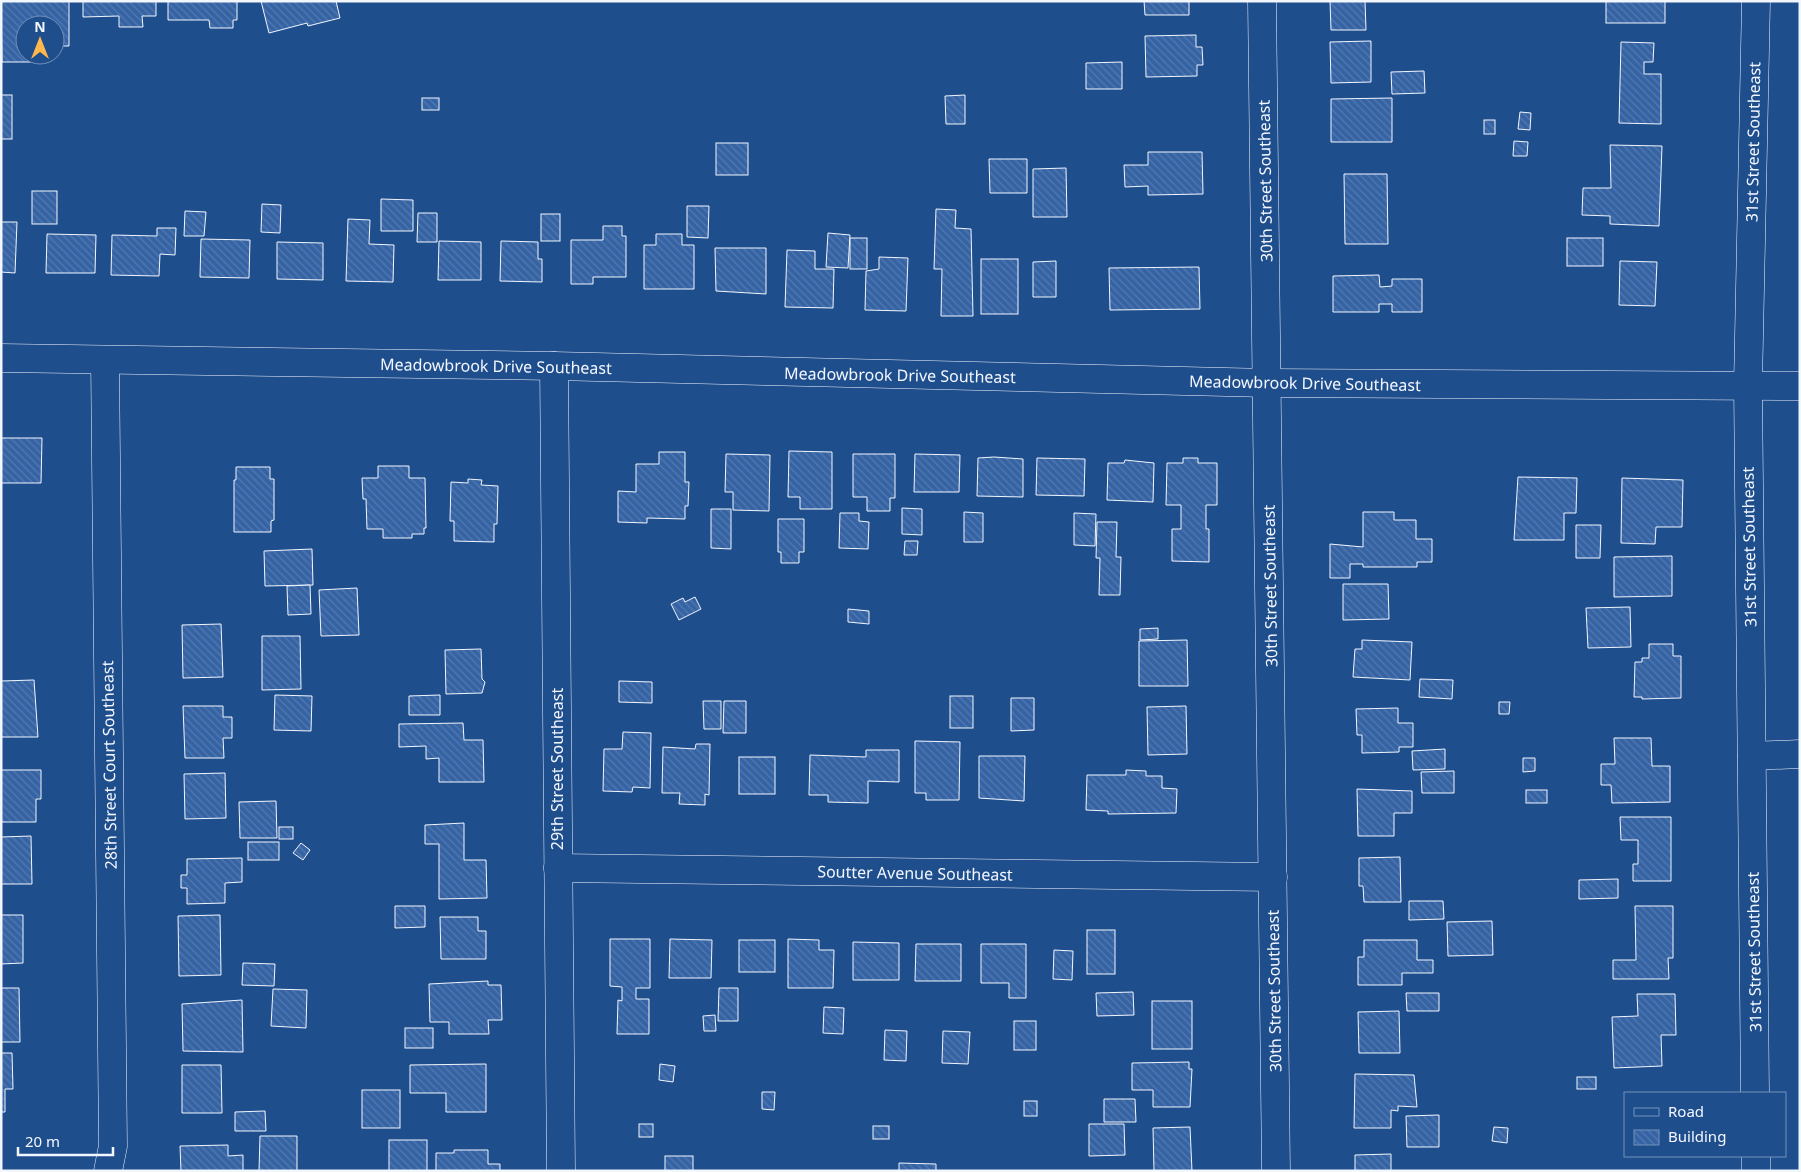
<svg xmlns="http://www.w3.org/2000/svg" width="1801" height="1172" viewBox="0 0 1801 1172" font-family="'Noto Sans',sans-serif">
<defs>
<pattern id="building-back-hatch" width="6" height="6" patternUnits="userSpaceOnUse" patternTransform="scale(1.25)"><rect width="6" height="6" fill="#3563a3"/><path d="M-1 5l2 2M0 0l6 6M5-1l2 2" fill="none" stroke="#537ab1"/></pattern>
</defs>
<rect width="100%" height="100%" fill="#1f4e8c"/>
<g fill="url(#building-back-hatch)" stroke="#f2f6ff">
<polygon points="1,1 69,1 69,46 55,46 55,25 25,25 25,55 31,55 31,62 2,62"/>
<polygon points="83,1 156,1 156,16 142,16 143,27 119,27 119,16 83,17"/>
<polygon points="168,1 237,1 237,20 233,20 233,28 210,28 209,20 168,20"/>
<polygon points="261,1 336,1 340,18 308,26 307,23 269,33"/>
<polygon points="1144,1 1189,1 1189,15 1145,15"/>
<polygon points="1330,1 1365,1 1366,30 1331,30"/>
<rect x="1606" y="1" width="59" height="22"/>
<polygon points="1196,35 1196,47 1202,47 1203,65 1197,65 1197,76 1146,77 1145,36"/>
<polygon points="1371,41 1371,82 1331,83 1330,42"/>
<polygon points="1621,42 1654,43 1653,62 1644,62 1644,74 1661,74 1661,124 1619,123"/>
<polygon points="1122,62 1122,89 1086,89 1086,63"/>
<polygon points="1424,71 1425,93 1392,94 1391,72"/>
<rect x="1" y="95" width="11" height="44"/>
<polygon points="965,95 965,124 946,124 945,96"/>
<rect x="422" y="98" width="17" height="12"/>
<polygon points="1392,98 1392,142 1331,142 1331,99"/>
<polygon points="1520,112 1531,113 1530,130 1518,129"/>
<rect x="1484" y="120" width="11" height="14"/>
<polygon points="1514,141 1528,142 1527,156 1513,156"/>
<rect x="716" y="143" width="32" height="32"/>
<polygon points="1610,145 1662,146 1659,226 1610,224 1610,216 1582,215 1583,188 1611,188"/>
<polygon points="1148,152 1202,152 1203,194 1148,195 1148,186 1125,187 1124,165 1148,165"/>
<polygon points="989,159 1027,159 1027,193 990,193"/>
<polygon points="1066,168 1067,217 1033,217 1033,169"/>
<polygon points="1344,174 1387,174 1388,244 1345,244"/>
<rect x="32" y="191" width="25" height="33"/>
<polygon points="381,199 413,200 413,231 381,231"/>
<polygon points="262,204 281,205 280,233 261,232"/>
<polygon points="687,206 709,206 708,238 687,237"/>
<polygon points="936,209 956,210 955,228 971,229 973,316 941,316 942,269 934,269"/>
<polygon points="185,211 206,212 204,236 184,236"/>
<polygon points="418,213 437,213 437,242 417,242"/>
<rect x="541" y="214" width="19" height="27"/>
<polygon points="348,219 370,220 369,244 394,245 393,282 346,281"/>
<polygon points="1,222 17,222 15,273 1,272"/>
<polygon points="603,226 622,226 622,236 626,236 626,277 593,277 593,284 571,284 571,240 603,240"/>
<polygon points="157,228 176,228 175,255 160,254 159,276 111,275 112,235 157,236"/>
<polygon points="828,233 850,235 848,268 826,267"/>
<polygon points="47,234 96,235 95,273 46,273"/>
<polygon points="656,234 682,234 682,245 694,245 694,289 644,289 644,245 656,245"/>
<rect x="850" y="238" width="17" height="31"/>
<rect x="1567" y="238" width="36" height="28"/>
<polygon points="201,239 250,240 249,278 200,277"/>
<polygon points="439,241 481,242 481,280 438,280"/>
<polygon points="501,241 538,242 538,259 542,259 542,282 500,281"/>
<polygon points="277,242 323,243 323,280 277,279"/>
<polygon points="715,248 766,248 766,294 716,291"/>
<polygon points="787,250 815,251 815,269 834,269 833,308 785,307"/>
<polygon points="879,257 908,258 906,311 865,310 866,271 879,269"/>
<rect x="981" y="259" width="37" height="55"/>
<polygon points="1056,261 1056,297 1033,297 1033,262"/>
<polygon points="1620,261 1657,262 1655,306 1619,305"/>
<polygon points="1199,267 1200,309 1110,310 1109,268"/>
<polygon points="1379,275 1380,287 1392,286 1392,279 1422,279 1422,312 1392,312 1392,304 1379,304 1379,312 1333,312 1333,276"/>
<polygon points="1,438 42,438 41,483 1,483"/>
<polygon points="789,451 832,452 832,509 800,509 800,497 788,497"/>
<polygon points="659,452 685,452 685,482 689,482 688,506 685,506 685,519 647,518 647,523 618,522 618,491 636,492 636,464 659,464"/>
<polygon points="726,454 770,455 769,511 733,510 733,492 725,492"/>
<polygon points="853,454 895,454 895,498 890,498 890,511 867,511 867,497 853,497"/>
<polygon points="915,454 960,455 959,492 914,492"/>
<polygon points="994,457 1023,459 1023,497 977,496 978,458"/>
<polygon points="1037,458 1085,459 1084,496 1036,495"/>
<polygon points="1183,458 1198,458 1198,463 1217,463 1217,505 1206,505 1206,529 1209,529 1209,562 1172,561 1172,529 1181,529 1181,505 1166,505 1167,463 1183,463"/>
<polygon points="1125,460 1154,463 1153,502 1107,500 1108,463 1124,463"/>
<polygon points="378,466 409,466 409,478 425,478 426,528 424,528 424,534 412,534 412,538 383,538 383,529 367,529 366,499 363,499 362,478 378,478"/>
<polygon points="236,467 270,467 270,479 274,479 274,520 271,521 271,532 234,532 234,480 236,480"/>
<polygon points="1518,477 1577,478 1576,513 1564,513 1564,540 1514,540"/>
<polygon points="1622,478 1683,480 1682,527 1656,527 1655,544 1621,543"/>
<polygon points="468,479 482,480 481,485 498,486 497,524 494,524 494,542 454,541 454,521 450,521 451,482 468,483"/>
<polygon points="902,508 922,509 922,535 902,534"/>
<polygon points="711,509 731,509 731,549 711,548"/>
<polygon points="964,512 983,513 983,542 964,542"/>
<polygon points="1363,512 1394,512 1394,520 1416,520 1416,539 1432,539 1432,562 1417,562 1417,567 1363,567 1363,564 1350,564 1350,578 1330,578 1330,544 1363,547"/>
<polygon points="840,513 859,513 859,521 869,522 868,549 839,548"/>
<polygon points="1074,513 1096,514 1095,546 1074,545"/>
<polygon points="778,519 804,519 804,552 799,552 799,563 781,563 781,552 778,552"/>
<polygon points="1097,522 1117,522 1116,557 1121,557 1120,595 1099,595 1100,558 1096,558"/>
<polygon points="1576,525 1601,525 1600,558 1576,558"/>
<polygon points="905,541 918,541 917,555 904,555"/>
<polygon points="312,549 313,585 265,586 264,551"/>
<polygon points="1672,556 1672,596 1614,597 1614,557"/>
<polygon points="1343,584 1388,584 1389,619 1343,620"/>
<polygon points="310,585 311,614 288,615 287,586"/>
<polygon points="357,588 359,635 321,636 319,590"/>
<polygon points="695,597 701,609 679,620 671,604 683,598 685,602"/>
<polygon points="1630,607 1631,647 1588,648 1586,608"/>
<polygon points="848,609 869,611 869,624 848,622"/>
<polygon points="221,624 223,677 183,678 182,625"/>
<polygon points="1158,628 1158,639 1140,640 1140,629"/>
<polygon points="262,636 300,636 301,689 262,690"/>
<polygon points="1187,640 1188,686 1139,686 1139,641"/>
<polygon points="1362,640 1412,642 1410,680 1353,677 1355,649 1362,649"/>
<polygon points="1649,644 1673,644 1673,656 1681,656 1681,698 1642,699 1642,697 1634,697 1635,662 1642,662 1642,658 1649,658"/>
<polygon points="481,649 482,679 485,682 482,693 446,694 445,650"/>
<polygon points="1420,679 1453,680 1452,699 1419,697"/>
<polygon points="34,680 38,737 1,737 1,681"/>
<polygon points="619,681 652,682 652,703 619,702"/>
<polygon points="275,695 312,696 311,731 274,730"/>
<polygon points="440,695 440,715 409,715 409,696"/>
<rect x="950" y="696" width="23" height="32"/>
<polygon points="1011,698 1034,698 1034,730 1011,731"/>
<polygon points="703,701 721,701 721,729 704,729"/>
<polygon points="724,701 746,701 746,733 723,733"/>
<polygon points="1499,702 1510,702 1509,714 1499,714"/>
<polygon points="183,706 223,706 223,717 232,717 232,738 223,738 224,758 185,758"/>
<polygon points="1186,706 1187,754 1148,755 1147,707"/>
<polygon points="1398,708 1398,723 1413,723 1413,747 1399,747 1399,752 1362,753 1362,735 1357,735 1356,709"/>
<polygon points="463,723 464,740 483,740 484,782 439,782 439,758 426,759 426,746 399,747 399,724"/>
<polygon points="623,732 651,733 650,788 633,787 632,792 603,791 604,749 622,749"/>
<polygon points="1614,738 1651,738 1652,766 1670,766 1670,802 1612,803 1611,785 1601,785 1601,764 1615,764"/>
<polygon points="915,741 960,742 959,800 926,800 926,793 915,793"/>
<polygon points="696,744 710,744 709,795 705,794 705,805 679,804 680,793 662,793 663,747 695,749"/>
<polygon points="1445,749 1445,769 1413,770 1412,751"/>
<polygon points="866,750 899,750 899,782 868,781 868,803 828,802 828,795 809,795 810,755 866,757"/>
<polygon points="979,756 1025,756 1024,801 979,798"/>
<rect x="739" y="757" width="36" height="37"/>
<polygon points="1523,758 1535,758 1535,771 1523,772"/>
<polygon points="1,770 41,770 41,799 36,799 36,822 1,822"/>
<polygon points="1126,770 1146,771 1146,776 1162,776 1162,788 1177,789 1176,813 1108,814 1108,811 1086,810 1087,775 1126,775"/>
<polygon points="1454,771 1454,793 1422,793 1421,772"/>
<polygon points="225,773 226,818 185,819 184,774"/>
<polygon points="1357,789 1412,791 1412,813 1394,813 1394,836 1358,836"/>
<rect x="1526" y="790" width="21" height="13"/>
<polygon points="276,801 277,838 240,838 239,802"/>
<polygon points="1620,817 1671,817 1671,881 1633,881 1633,864 1638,864 1638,840 1621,840"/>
<polygon points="464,823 464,860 486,860 487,898 439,899 439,844 425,844 425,825"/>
<rect x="279" y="827" width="14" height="12"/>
<polygon points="31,836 32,884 1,884 1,837"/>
<rect x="248" y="842" width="31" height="18"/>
<polygon points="301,843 310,850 303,860 293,853"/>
<polygon points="1400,857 1401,902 1364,902 1363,886 1359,886 1359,858"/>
<polygon points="242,858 242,882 225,883 225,903 187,904 187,888 181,888 181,875 187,875 187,859"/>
<polygon points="1618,879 1618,898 1579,899 1579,880"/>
<polygon points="1409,901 1443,901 1444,919 1409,920"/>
<polygon points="395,906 425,906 425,927 395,928"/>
<polygon points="1635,906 1673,906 1673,958 1668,958 1669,979 1613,979 1613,960 1636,960"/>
<polygon points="1,915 23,915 23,963 1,964"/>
<polygon points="220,915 221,975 179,976 178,916"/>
<polygon points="440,917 478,917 478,931 486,931 486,959 441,959"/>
<polygon points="1492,921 1493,955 1448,956 1447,922"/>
<rect x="1087" y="930" width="28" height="44"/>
<polygon points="610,939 650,939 650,988 636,988 636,999 649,999 649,1034 617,1034 618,1000 622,1001 622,987 610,986"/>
<polygon points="670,939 712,940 711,978 669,978"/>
<polygon points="788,939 819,940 819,950 834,950 833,988 788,988"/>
<rect x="739" y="940" width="36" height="32"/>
<polygon points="1364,940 1417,940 1417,960 1433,960 1433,973 1402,973 1402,985 1358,985 1358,957 1364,957"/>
<polygon points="853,942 899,943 899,980 853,980"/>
<polygon points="916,944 961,944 961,981 915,981"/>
<polygon points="981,944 1026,944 1026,998 1009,998 1009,983 981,983"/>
<polygon points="1054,950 1073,951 1072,980 1053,979"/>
<polygon points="243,963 275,964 274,986 242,985"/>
<polygon points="488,981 488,985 501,985 502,1020 488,1020 489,1034 449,1034 449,1022 430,1022 429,984"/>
<polygon points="1,988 19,988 20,1042 1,1042"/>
<polygon points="719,988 738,988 738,1021 718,1021"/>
<polygon points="273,989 307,990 306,1028 271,1026"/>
<polygon points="1133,992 1134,1015 1097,1016 1096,993"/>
<polygon points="1406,993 1439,993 1439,1011 1407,1011"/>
<polygon points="1637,994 1675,994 1676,1035 1661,1035 1662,1066 1614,1068 1612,1017 1638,1016"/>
<polygon points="242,1000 243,1052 183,1051 182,1004"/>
<rect x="1152" y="1001" width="40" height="48"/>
<polygon points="824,1007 844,1008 843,1034 823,1033"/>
<polygon points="1399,1011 1400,1053 1359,1053 1358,1012"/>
<polygon points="715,1015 716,1031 704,1031 703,1016"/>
<rect x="1014" y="1021" width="22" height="29"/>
<rect x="405" y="1028" width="28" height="20"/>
<polygon points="885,1030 907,1031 906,1061 884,1060"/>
<polygon points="943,1031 970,1032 968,1064 942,1063"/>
<polygon points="1,1053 12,1053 13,1089 5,1089 5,1112 1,1112"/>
<polygon points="1189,1062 1189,1069 1192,1069 1190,1107 1153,1107 1153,1090 1132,1090 1132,1063"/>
<polygon points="486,1064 486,1112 446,1112 446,1093 410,1093 410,1065"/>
<polygon points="660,1064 675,1066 673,1082 659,1080"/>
<polygon points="182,1065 221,1065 222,1113 182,1113"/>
<polygon points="1355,1074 1414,1075 1417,1107 1398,1106 1398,1111 1391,1110 1391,1128 1354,1128"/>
<rect x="1577" y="1077" width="19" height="12"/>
<rect x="362" y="1090" width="38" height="38"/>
<polygon points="762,1092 775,1092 774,1110 762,1109"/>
<polygon points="1104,1099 1135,1099 1136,1122 1104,1122"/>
<rect x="1024" y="1101" width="13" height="15"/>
<polygon points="265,1111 266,1131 235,1131 235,1112"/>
<polygon points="1439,1115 1439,1147 1407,1147 1406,1116"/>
<rect x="639" y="1124" width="14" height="13"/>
<polygon points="1089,1124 1124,1124 1125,1155 1089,1156"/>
<rect x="873" y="1126" width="16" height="13"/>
<polygon points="1190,1127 1192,1171 1154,1171 1153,1128"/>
<polygon points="1494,1127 1508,1128 1507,1143 1492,1141"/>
<polygon points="260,1136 297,1136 297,1171 259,1171"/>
<rect x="389" y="1140" width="38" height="31"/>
<polygon points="228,1145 228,1156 243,1155 243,1171 181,1171 180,1146"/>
<polygon points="454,1150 488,1150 488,1164 500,1164 500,1171 436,1171 436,1153 454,1153"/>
<polygon points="1391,1154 1391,1171 1355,1171 1355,1155"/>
<rect x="665" y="1156" width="28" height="15"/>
<polygon points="899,1163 936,1164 936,1171 899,1171"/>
</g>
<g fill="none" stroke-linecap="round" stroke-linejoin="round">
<defs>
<g id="minor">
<polyline points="1262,1 1276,1171"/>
<polyline points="1,358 554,366 1268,383 1800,386"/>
<polyline points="105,360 113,1146 108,1171"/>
<polyline points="554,366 561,1171"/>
<polyline points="1752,756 1800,754"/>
<polyline points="558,868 1273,877"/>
<polyline points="1755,1093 1748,385 1756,1"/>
<polyline points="1756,1156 1756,1171"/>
</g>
</defs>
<use href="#minor" stroke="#f2f6ff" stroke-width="29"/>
<use href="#minor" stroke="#1f4e8c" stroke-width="28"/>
</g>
<g text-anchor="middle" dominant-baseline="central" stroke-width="4" stroke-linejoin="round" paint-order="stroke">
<g font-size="16" fill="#f2f6ff" stroke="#1f4e8c">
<text transform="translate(1753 142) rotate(-89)">31st Street Southeast</text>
<text transform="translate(1265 181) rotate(-91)">30th Street Southeast</text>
<text transform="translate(496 366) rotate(1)">Meadowbrook Drive Southeast</text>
<text transform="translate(900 375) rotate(1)">Meadowbrook Drive Southeast</text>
<text transform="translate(1305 383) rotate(1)">Meadowbrook Drive Southeast</text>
<text transform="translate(1749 547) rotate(-91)">31st Street Southeast</text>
<text transform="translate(1270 586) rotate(-91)">30th Street Southeast</text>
<text transform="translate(109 765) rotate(-91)">28th Street Court Southeast</text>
<text transform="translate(557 769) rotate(-90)">29th Street Southeast</text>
<text transform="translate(915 873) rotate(1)">Soutter Avenue Southeast</text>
<text transform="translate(1754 952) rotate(-91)">31st Street Southeast</text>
<text transform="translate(1274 991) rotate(-91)">30th Street Southeast</text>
</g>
</g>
<rect width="1801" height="1172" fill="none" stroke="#f2f6ff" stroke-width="5"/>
<rect x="1624" y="1092" width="162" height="65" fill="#1f4e8c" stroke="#7391ba"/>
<rect x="1634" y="1108" width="25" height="8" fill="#1f4e8c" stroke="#7391ba"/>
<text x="1668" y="1117" font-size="15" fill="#f2f6ff">Road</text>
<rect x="1634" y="1130" width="25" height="15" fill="url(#building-back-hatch)" stroke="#7391ba"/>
<text x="1668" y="1142" font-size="15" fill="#f2f6ff">Building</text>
<g transform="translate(40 40)"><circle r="24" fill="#1f4e8c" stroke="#7391ba"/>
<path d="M0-4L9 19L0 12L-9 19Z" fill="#ffb74d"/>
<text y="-8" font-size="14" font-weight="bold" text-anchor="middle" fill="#f2f6ff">N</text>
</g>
<path d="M18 1147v8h95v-8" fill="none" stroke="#f2f6ff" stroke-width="2.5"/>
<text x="25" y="1147" font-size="15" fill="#f2f6ff" stroke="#1f4e8c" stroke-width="4" paint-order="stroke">20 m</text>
</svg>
